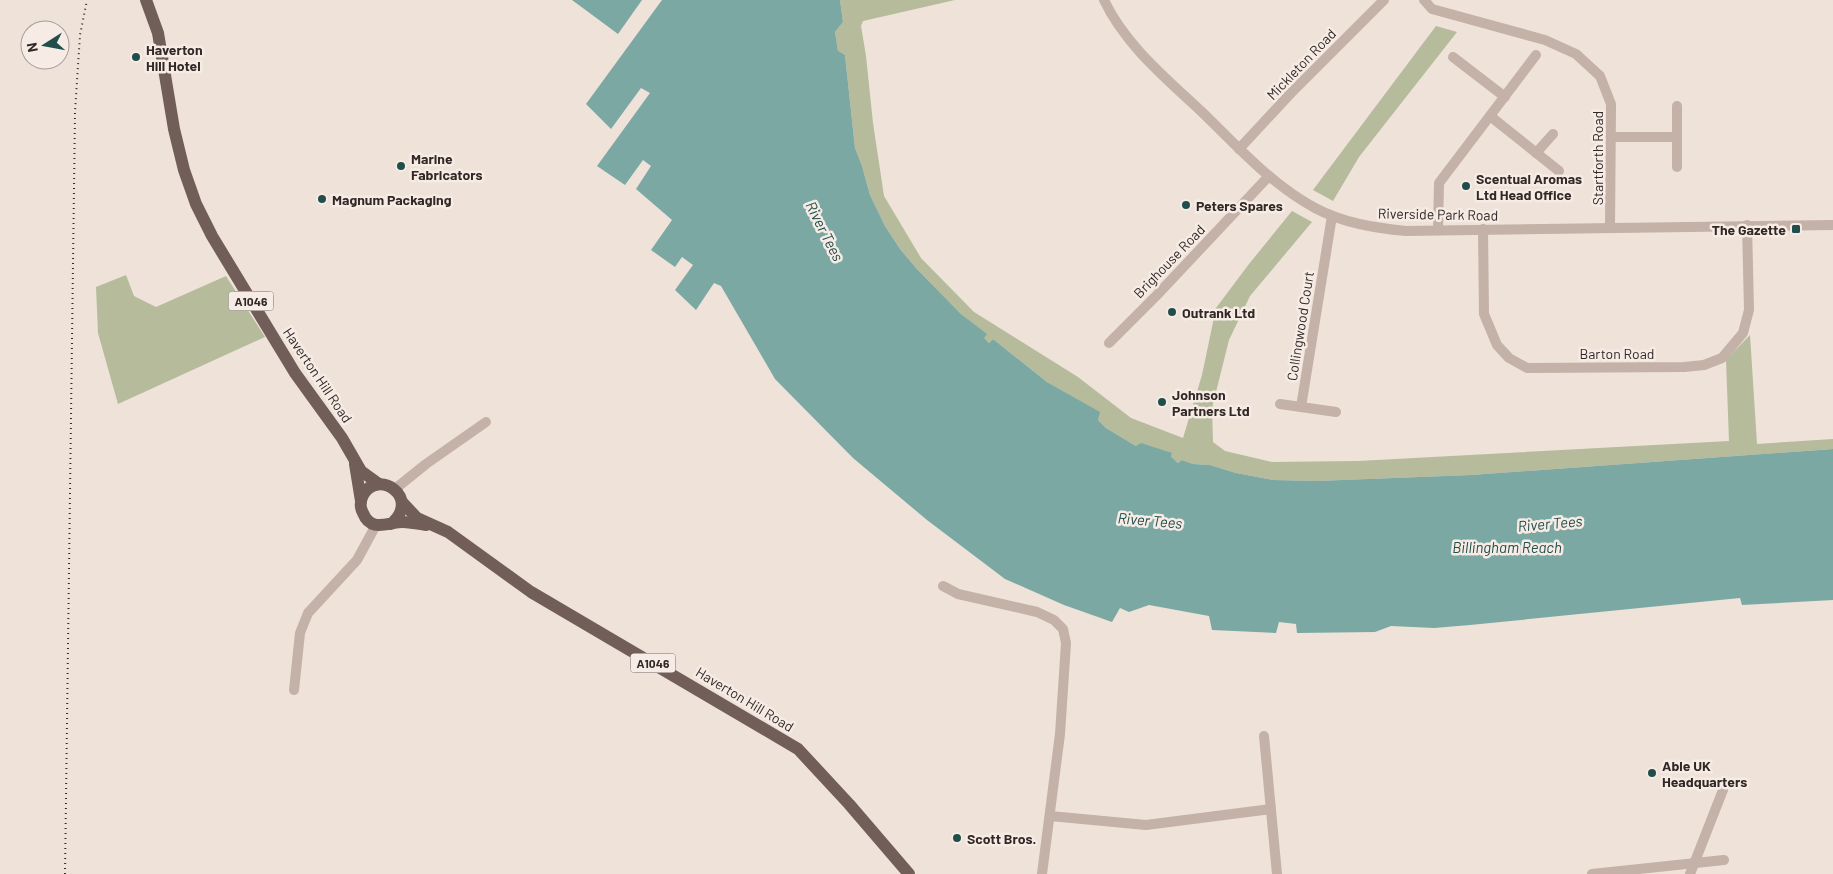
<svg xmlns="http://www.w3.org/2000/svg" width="1833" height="874" viewBox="0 0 1833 874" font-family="Barlow,sans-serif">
<rect width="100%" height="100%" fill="#eee2d9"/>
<g fill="#b5bb9b">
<polygon points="840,0 955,0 863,21 861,26 866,56 873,123 884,196 921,258 974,312 1078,377 1131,418 1183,438 1202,375 1216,308 1249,264 1292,211 1312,222 1250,296 1229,340 1212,408 1213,442 1225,451 1272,462 1358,461 1729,441 1726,360 1750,335 1757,444 1833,439 1833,449 1471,475 1316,481 1273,480 1236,473 1210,465 1193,464 1182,460 1178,463 1170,457 1172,454 1136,446 1106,428 1098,420 1099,412 1047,382 993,339 989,343 983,338 986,334 961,314 916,268 900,249 885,226 870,195 862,166 855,148 845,55 838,52 835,32 843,22"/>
<polygon points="1436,26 1457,32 1359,157 1333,201 1313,190"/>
<polygon points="126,275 134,296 156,307 226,276 265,337 118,404 98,333 96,287"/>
</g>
<g fill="#7ca8a4">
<polygon points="572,0 642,0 618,34"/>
<polygon points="662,0 840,0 843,22 835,32 838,51 845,55 855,148 862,166 870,195 885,226 900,249 916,268 961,314 987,334 984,338 989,343 993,339 1047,382 1100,412 1098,420 1106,428 1136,446 1141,443 1172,453 1171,457 1178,463 1182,460 1193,464 1210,465 1236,473 1273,480 1316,481 1471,475 1833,449 1833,600 1742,605 1740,598 1470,625 1434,628 1391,626 1375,632 1297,633 1296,624 1279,622 1276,633 1212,630 1209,616 1149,605 1129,612 1120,608 1112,622 1064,605 1005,579 927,520 853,458 775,379 721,286 714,283 696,310 675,290 693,265 682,257 675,267 651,250 672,220 636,189 651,166 643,160 625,185 597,166 650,93 641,88 611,129 586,104"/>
</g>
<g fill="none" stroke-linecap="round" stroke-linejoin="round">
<g stroke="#c4b1a7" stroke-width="10">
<path d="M1104,0C1125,45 1167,79 1203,113C1238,147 1272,185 1315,208C1343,223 1375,228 1406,231L1833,225"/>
<polyline points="1424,0 1432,9 1545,40 1576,54 1600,76 1611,104 1610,227"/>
<polyline points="1453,57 1505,97"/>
<polyline points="1677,106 1677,167"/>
<polyline points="1490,116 1559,171"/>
<polyline points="1612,137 1677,137"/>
<polyline points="1239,149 1291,93 1384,0"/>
<polyline points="1536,153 1553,134"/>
<polyline points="1332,216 1301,407 1336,412"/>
<polyline points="1483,229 1484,314 1497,345 1509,358 1527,368 1684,367 1704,365 1722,358 1743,333 1749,310 1747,225"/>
<polyline points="1438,230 1439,183 1536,55"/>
<polyline points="1109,343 1157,295 1269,176"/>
<polyline points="1280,404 1301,407"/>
<polyline points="395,489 426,464 486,422"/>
<polyline points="943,586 958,594 1037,612 1054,620 1063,629 1066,643 1060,734 1042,874"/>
<polyline points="294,690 300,633 308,613 357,560 376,525"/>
<polyline points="1264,736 1277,874"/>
<polyline points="1050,816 1146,825 1271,809"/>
<polyline points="1592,874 1724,860"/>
<polyline points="1690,874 1723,790"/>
</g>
<g stroke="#725e59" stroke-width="12">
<polyline points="146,0 158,33 174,129 184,170 196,204 212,236 295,373 342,438 361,471 379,484"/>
<polyline points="355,464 361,501"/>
<polyline points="402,502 417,518 448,532 531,592 798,749 849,804 909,874"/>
<path d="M391,524C422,498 378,468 363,495C360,501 360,508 363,513C371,533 388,522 403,522C410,522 418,524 426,525"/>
</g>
<polyline stroke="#322927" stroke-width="2" stroke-dasharray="1 4" stroke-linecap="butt" points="65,874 75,112 80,35 87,0"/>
</g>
<g fill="#214e4b" stroke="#f6ece5" stroke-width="2">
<circle cx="136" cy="57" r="5"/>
<circle cx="401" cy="166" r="5"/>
<circle cx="1466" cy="186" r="5"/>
<circle cx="322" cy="199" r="5"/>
<circle cx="1186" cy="205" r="5"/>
<rect x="1791" y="224" width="10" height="10" rx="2.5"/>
<circle cx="1172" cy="312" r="5"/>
<circle cx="1162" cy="402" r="5"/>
<circle cx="1652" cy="773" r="5"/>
<circle cx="957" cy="838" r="5"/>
</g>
<g text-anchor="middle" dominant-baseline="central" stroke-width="5" stroke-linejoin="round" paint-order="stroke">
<g fill="#f6ece5" stroke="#6d6460" stroke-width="1">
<rect x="228.5" y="291.5" width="45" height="19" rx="4"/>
<rect x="630.5" y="653.5" width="45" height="19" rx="4"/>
</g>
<g font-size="12" font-weight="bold" fill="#322927">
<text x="251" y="301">A1046</text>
<text x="653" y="663">A1046</text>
</g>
<g font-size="14" font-weight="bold" fill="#322927" stroke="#f6ece5" text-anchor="start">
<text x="146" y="49">Haverton<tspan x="146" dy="16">Hill Hotel</tspan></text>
<text x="411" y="158">Marine<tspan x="411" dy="16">Fabricators</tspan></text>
<text x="1476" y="178">Scentual Aromas<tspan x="1476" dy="16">Ltd Head Office</tspan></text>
<text x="332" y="199">Magnum Packaging</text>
<text x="1196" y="205">Peters Spares</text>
<text x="1786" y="229" text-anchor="end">The Gazette</text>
<text x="1182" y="312">Outrank Ltd</text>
<text x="1172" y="394">Johnson<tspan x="1172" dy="16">Partners Ltd</tspan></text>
<text x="1662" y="765">Able UK<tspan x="1662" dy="16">Headquarters</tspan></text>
<text x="967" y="838">Scott Bros.</text>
</g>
<g font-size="14" fill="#322927" stroke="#f6ece5">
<text transform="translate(1301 64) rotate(-46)">Mickleton Road</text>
<text transform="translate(1597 158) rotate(-90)">Startforth Road</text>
<text transform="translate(1438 214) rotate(1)">Riverside Park Road</text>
<text transform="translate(1169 261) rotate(-46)">Brighouse Road</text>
<text transform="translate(1300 326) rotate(-81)">Collingwood Court</text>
<text x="1617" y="353">Barton Road</text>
<text transform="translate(318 375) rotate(56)">Haverton Hill Road</text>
<text transform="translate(745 699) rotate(31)">Haverton Hill Road</text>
</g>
<g font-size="15" font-style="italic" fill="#214e4b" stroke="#f6ece5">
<text transform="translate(825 231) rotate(63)">River Tees</text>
<text transform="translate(1150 520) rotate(5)">River Tees</text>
<text transform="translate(1550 523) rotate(-5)">River Tees</text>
<text x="1507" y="547">Billingham Reach</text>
</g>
</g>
<g transform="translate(45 45) rotate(259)"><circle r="24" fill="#f6ece5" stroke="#a89e99"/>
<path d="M0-4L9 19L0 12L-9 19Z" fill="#214e4b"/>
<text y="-8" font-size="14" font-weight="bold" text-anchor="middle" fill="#322927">N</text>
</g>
</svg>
